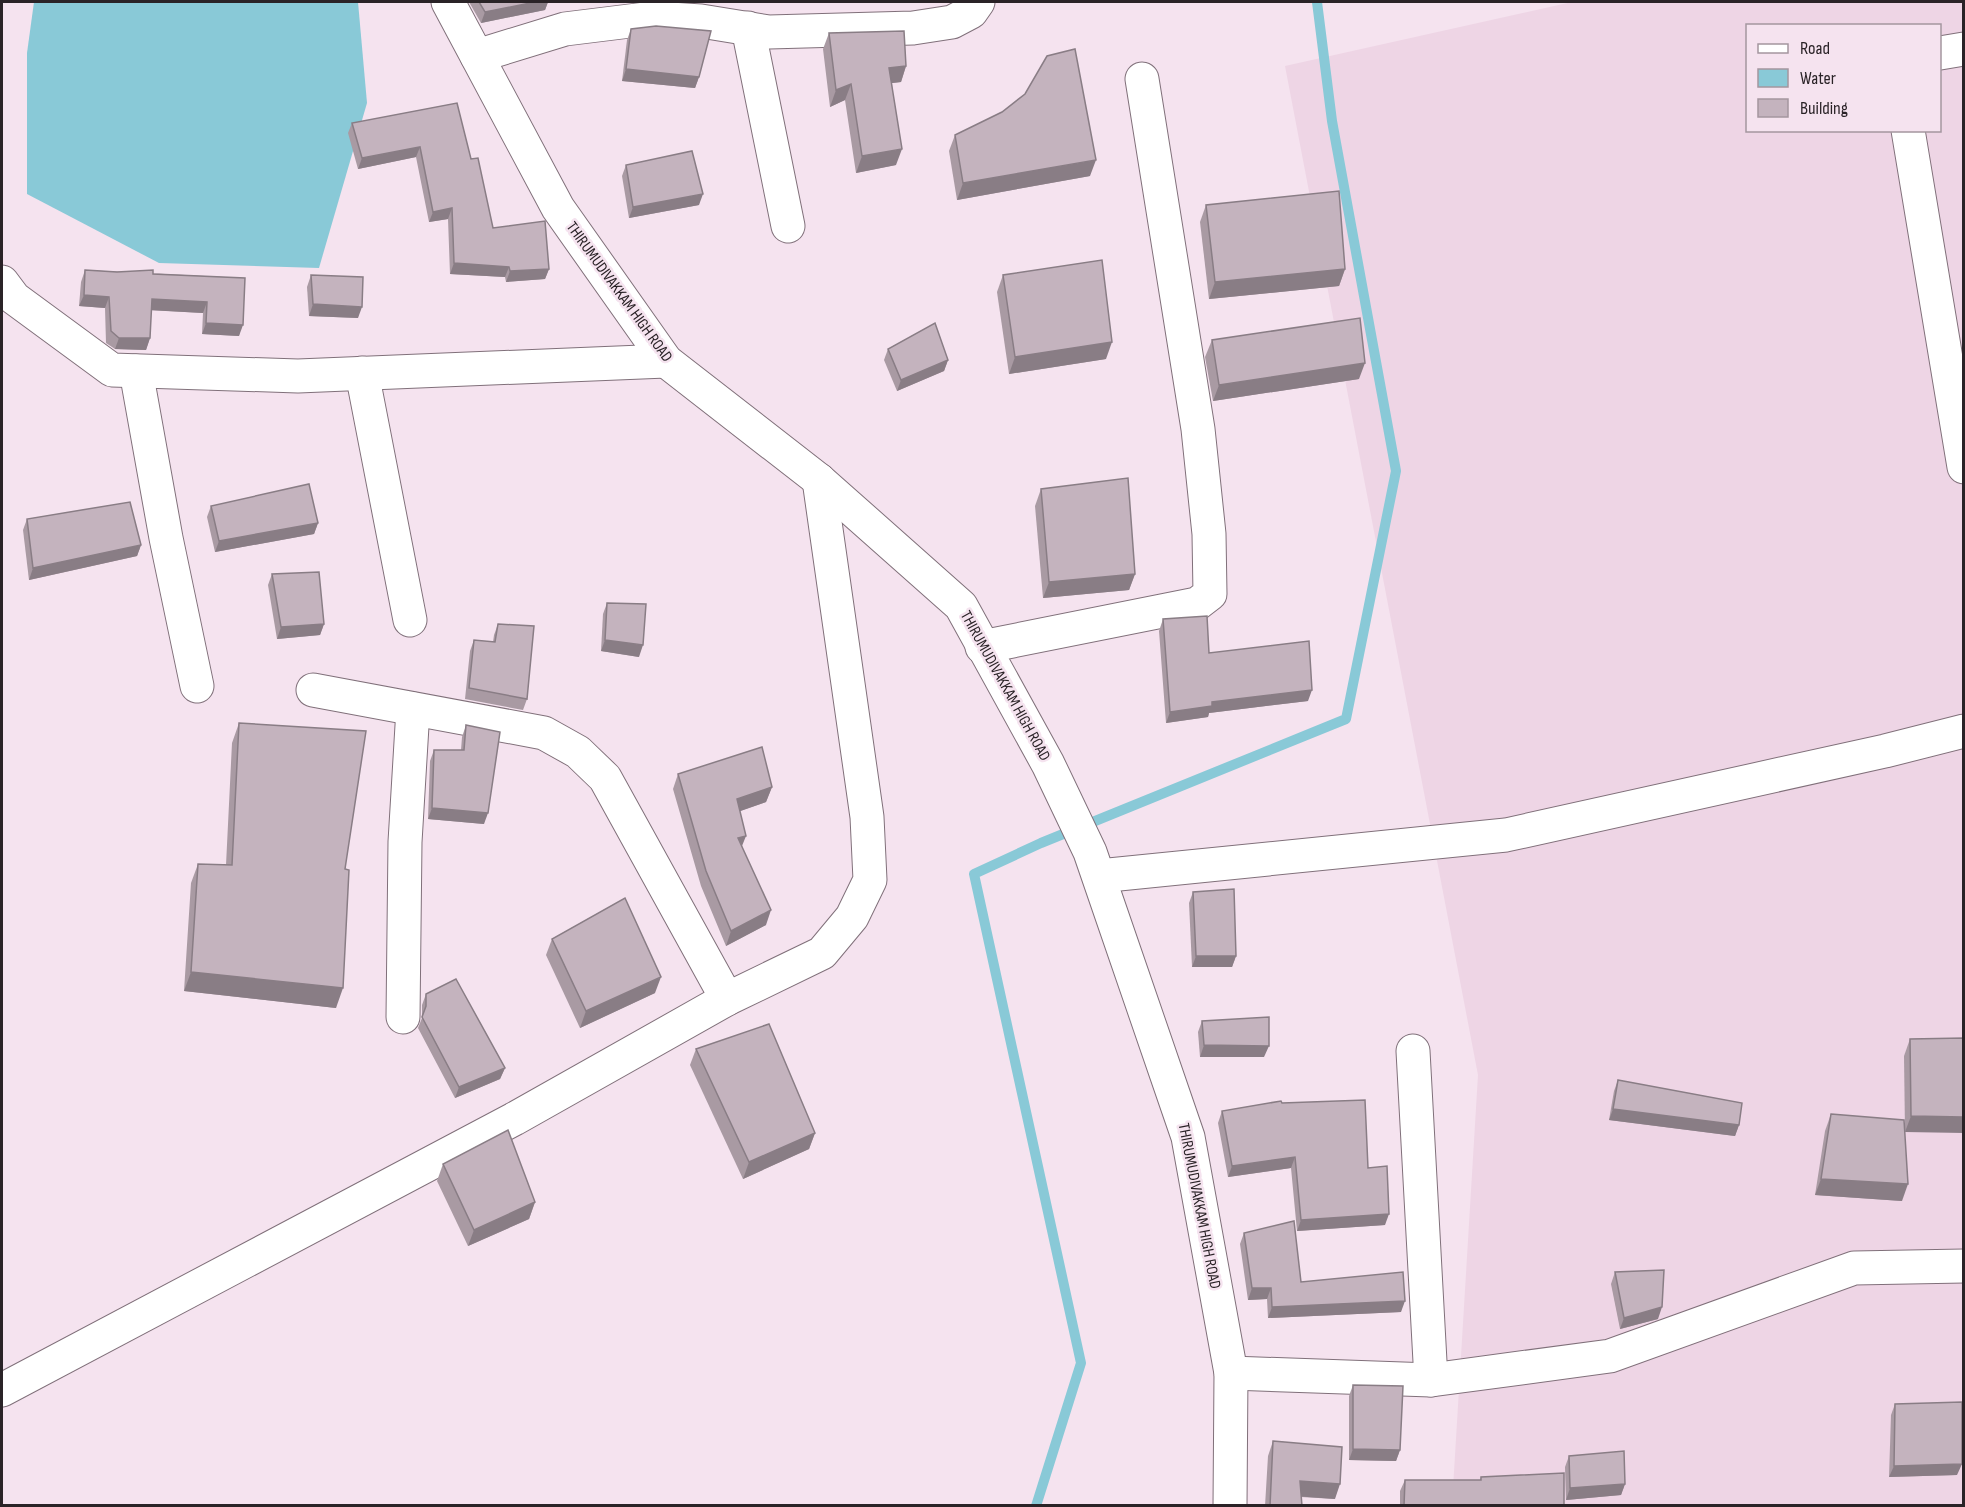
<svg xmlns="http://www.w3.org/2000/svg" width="1965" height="1507" viewBox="0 0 1965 1507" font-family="'Sofia Sans Condensed',sans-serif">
<rect width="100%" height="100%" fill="#f5e3ef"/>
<path fill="#eed5e5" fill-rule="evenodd" d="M1572,2H1963V1505H1452L1478,1075L1285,66ZM1748,26H1940V130H1748Z"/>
<polygon fill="#89c9d7" points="34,2 358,2 367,103 319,268 159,263 27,194 27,53"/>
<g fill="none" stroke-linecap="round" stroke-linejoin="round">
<polyline stroke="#89c9d7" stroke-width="10" points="1036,1506 1081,1363 974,874 1041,843 1346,719 1396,471 1332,121 1317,2"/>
<defs>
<g id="minor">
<polyline points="748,28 788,226"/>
<polyline points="1940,53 1964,49"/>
<polyline points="477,56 565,29 654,18 701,21 769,32 913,28 952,22 971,12 978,2"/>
<polyline points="1908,130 1964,467"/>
<polyline points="2,282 14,298 112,370 298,376 666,361"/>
<polyline points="136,371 166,538 197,686"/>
<polyline points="362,373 410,620"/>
<polyline points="982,647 1197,604 1210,594 1209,534 1198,429 1142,79"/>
<polyline points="313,690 544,733 578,752 605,778 727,999"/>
<polyline points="1099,876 1506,835 1885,751 1964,731"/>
<polyline points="403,1017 405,842 413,709"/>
<polyline points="1413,1051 1431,1380"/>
<polyline points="1231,1373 1431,1380 1610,1356 1854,1268 1964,1266"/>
<polyline points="2,1390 514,1119 727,999 822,953 852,917 870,880 867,817 819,480"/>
</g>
<polyline id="tertiary" points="448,2 558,208 666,361 819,480 961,606 1048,764 1090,852 1188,1137 1231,1373 1230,1506"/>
</defs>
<use href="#minor" stroke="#80707a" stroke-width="35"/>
<use href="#tertiary" stroke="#80707a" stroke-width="35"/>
<use href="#minor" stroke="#fff" stroke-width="33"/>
<use href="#tertiary" stroke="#fff" stroke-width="33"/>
</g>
<g fill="#a99aa3">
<polygon points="469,2 548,2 545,10 481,23"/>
<polygon points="631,29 699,77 695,88 622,81 627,40"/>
<polygon points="829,33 906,66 901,82 892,83 896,165 856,173 845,100 830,107 823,49"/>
<polygon points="352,123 471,159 493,228 549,269 545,279 506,282 505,277 450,274 448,219 429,222 416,157 358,169 348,133"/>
<polygon points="955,135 1090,176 957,200 949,151"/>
<polygon points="626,165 699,205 629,218 622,176"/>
<polygon points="1206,205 1345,269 1339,286 1209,299 1200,222"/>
<polygon points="85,270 245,278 239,336 202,334 203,313 151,310 150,338 146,350 115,349 106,343 105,308 79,306 81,282"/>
<polygon points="311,275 358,318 309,316 307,287"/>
<polygon points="1003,275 1106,359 1009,374 997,292"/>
<polygon points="1212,340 1359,379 1213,401 1205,357"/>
<polygon points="888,349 948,360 944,371 897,391 884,360"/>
<polygon points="1041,489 1135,574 1129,590 1043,598 1035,506"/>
<polygon points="211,506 318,523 314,534 215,552 207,517"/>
<polygon points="27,519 141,545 137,556 29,580 23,530"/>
<polygon points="272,574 324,624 320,635 277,639 268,585"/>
<polygon points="607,603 639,657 601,651 603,614"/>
<polygon points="1163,619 1209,653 1308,701 1209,713 1208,717 1166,723 1159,631"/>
<polygon points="498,624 527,699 523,710 465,699 470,651 474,640 493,642 494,635"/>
<polygon points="239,723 345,869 336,1008 184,991 191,883 198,864 226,865 232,743"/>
<polygon points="466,725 484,824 428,819 430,761 434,750 461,750 462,737"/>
<polygon points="678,774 772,787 766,802 740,811 742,846 766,925 726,946 701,886 673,789"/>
<polygon points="1193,892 1236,956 1232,967 1192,967 1189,903"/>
<polygon points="552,939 655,993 580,1028 546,955"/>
<polygon points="426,994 505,1068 500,1079 455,1098 418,1028 422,1018 422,1005"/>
<polygon points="1202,1021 1264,1057 1200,1057 1198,1032"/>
<polygon points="1964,1038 1905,1132 1904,1056 1910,1039"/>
<polygon points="696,1049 815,1133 809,1149 743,1179 690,1065"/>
<polygon points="1618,1080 1739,1125 1735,1136 1609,1120 1614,1091"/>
<polygon points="1282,1103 1368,1168 1385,1225 1297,1231 1291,1168 1228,1177 1218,1123 1222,1111"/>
<polygon points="1831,1114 1902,1201 1815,1195 1825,1131"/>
<polygon points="443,1164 535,1202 529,1219 468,1246 437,1181"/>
<polygon points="1244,1233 1301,1282 1401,1312 1268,1318 1267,1299 1248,1300 1240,1244"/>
<polygon points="1615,1272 1658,1319 1620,1329 1611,1284"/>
<polygon points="1353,1385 1400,1450 1396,1461 1349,1460 1349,1396"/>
<polygon points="1895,1404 1957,1475 1889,1477 1891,1415"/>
<polygon points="1273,1441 1335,1499 1301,1497 1302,1506 1265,1506 1268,1456"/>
<polygon points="1569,1456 1625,1484 1621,1495 1566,1500 1565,1467"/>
<polygon points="1481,1477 1564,1506 1400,1506 1400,1491 1405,1480 1480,1480"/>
</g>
<g fill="#897d85">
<polygon points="535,2 548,2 545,10 481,23 485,12"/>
<polygon points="906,66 901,82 884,84 889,68"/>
<polygon points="626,69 699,77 695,88 622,81"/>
<polygon points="851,84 845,100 830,107 836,90"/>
<polygon points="420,147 416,157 358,169 362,158"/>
<polygon points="902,149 896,165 856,173 862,156"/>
<polygon points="1096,160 1090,176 957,200 963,183"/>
<polygon points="703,194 699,205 629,218 633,207"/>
<polygon points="452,208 448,219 429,222 433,212"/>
<polygon points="454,263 509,267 505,277 450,274"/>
<polygon points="549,269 545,279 506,282 510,271"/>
<polygon points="1345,269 1339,286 1209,299 1215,282"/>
<polygon points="84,295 109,297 105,308 79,306"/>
<polygon points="152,299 207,302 203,313 147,310"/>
<polygon points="313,304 362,307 358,318 309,316"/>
<polygon points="206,323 243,325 239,336 202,334"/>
<polygon points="119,338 150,338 146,350 115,349"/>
<polygon points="1112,342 1106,359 1009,374 1015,357"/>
<polygon points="948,360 944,371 897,391 901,380"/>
<polygon points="1365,363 1359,379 1213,401 1219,385"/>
<polygon points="318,523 314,534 215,552 219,541"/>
<polygon points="141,545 137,556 29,580 33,568"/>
<polygon points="1135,574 1129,590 1043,598 1049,582"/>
<polygon points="324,624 320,635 277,639 281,627"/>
<polygon points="605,640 643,645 639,657 601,651"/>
<polygon points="1312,690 1308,701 1209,713 1208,717 1166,723 1170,712 1212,702"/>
<polygon points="772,787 766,802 732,814 737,799"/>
<polygon points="432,808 488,813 484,824 428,819"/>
<polygon points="746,836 740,851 738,838"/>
<polygon points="771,910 766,925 726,946 731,931"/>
<polygon points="1196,956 1236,956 1232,967 1192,967"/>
<polygon points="191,972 343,988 336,1008 184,991"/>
<polygon points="661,977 655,993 580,1028 586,1011"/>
<polygon points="1204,1045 1269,1046 1264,1057 1200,1057"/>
<polygon points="505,1068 500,1079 455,1098 459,1087"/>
<polygon points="1613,1109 1739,1125 1735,1136 1609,1120"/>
<polygon points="1911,1116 1964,1117 1964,1133 1905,1132"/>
<polygon points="815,1133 809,1149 743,1179 749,1162"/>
<polygon points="1295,1157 1291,1168 1228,1177 1232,1166"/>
<polygon points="1821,1179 1908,1184 1902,1201 1815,1195"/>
<polygon points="535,1202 529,1219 468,1246 474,1230"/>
<polygon points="1389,1214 1385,1225 1297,1231 1301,1220"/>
<polygon points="1252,1288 1271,1288 1267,1299 1248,1300"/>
<polygon points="1405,1301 1401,1312 1268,1318 1272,1307"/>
<polygon points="1662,1307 1658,1319 1620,1329 1624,1318"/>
<polygon points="1353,1449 1400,1450 1396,1461 1349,1460"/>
<polygon points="1962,1464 1957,1475 1889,1477 1894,1466"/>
<polygon points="1300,1481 1340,1484 1335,1499 1294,1496"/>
<polygon points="1625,1484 1621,1495 1566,1500 1570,1488"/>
</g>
<g fill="#c4b3be" stroke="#897d85" stroke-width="1.5">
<polygon points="479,2 535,2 485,12"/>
<polygon points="656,26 711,31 699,77 626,69 631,29"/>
<polygon points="904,31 906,66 889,68 902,149 862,156 851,84 836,90 829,33"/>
<polygon points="1075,49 1096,160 963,183 955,135 1002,112 1025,94 1047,56"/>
<polygon points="457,103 471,159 478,158 493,228 545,221 549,269 510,271 509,267 454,263 452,208 433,212 420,147 362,158 352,123"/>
<polygon points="692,151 703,194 633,207 626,165"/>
<polygon points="1339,191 1345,269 1215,282 1206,205"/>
<polygon points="1102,260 1112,342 1015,357 1003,275"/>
<polygon points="85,270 117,272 153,270 153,274 245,278 243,325 206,323 207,302 152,299 150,338 119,338 111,331 109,297 84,295"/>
<polygon points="311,275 363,277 362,307 313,304"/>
<polygon points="1360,318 1365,363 1219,385 1212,340"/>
<polygon points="935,323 948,360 901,380 888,349"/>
<polygon points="1128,478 1135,574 1049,582 1041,489"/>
<polygon points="309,484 318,523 219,541 211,506"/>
<polygon points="130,502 141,545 33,568 27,519"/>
<polygon points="319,572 324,624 281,627 272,574"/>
<polygon points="607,603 646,604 643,645 605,640"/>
<polygon points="1207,616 1209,653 1309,641 1312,690 1212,702 1212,706 1170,712 1163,619"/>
<polygon points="498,624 534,626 527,699 469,688 474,640 495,642"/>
<polygon points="239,723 366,731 345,869 349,870 343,988 191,972 198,864 232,865"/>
<polygon points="466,725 500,732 488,813 432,808 434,750 464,750"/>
<polygon points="762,747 772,787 737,799 746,836 738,838 771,910 731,931 706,871 678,774"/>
<polygon points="1234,889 1236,956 1196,956 1193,892"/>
<polygon points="625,898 661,977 586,1011 552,939"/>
<polygon points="456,979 505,1068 459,1087 422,1017 426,1006 426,994"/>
<polygon points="1269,1017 1269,1046 1204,1045 1202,1021"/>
<polygon points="769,1024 815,1133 749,1162 696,1049"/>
<polygon points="1964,1038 1964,1117 1911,1116 1910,1039"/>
<polygon points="1618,1080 1742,1103 1739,1125 1613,1109"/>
<polygon points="1365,1100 1368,1168 1387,1166 1389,1214 1301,1220 1295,1157 1232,1166 1222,1111 1281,1101 1282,1103"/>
<polygon points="1831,1114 1904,1120 1908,1184 1821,1179"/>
<polygon points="508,1130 535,1202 474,1230 443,1164"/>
<polygon points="1294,1221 1301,1282 1403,1272 1405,1301 1272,1307 1271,1288 1252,1288 1244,1233"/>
<polygon points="1664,1270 1662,1307 1624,1318 1615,1272"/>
<polygon points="1353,1385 1403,1386 1400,1450 1353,1449"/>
<polygon points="1962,1402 1962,1464 1894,1466 1895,1404"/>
<polygon points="1273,1441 1342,1447 1340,1484 1300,1481 1302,1506 1270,1506"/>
<polygon points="1624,1451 1625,1484 1570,1488 1569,1456"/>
<polygon points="1564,1473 1564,1506 1404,1506 1405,1480 1481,1480 1481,1477"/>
</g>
<g text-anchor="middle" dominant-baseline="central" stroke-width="5" stroke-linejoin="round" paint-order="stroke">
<g font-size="16" fill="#2a2327" stroke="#f5e3ef">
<text transform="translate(619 292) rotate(54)">THIRUMUDIVAKKAM HIGH ROAD</text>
<text transform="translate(1005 686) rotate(61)">THIRUMUDIVAKKAM HIGH ROAD</text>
<text transform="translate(1199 1206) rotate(79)">THIRUMUDIVAKKAM HIGH ROAD</text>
</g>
</g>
<rect width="1965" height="1507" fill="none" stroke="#2a2327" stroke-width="6"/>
<rect x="1746" y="24" width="195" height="108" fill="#f5e3ef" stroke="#a4969f" stroke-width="1.5"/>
<rect x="1758" y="44" width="30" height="9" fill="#ffffff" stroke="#a4969f" stroke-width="1.5"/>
<text x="1800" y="54" font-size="18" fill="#2a2327">Road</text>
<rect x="1758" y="69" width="30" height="18" fill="#89c9d7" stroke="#a4969f" stroke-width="1.5"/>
<text x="1800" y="84" font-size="18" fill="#2a2327">Water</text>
<rect x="1758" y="99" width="30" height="18" fill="#c4b3be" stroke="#a4969f" stroke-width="1.5"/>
<text x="1800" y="114" font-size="18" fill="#2a2327">Building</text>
</svg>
